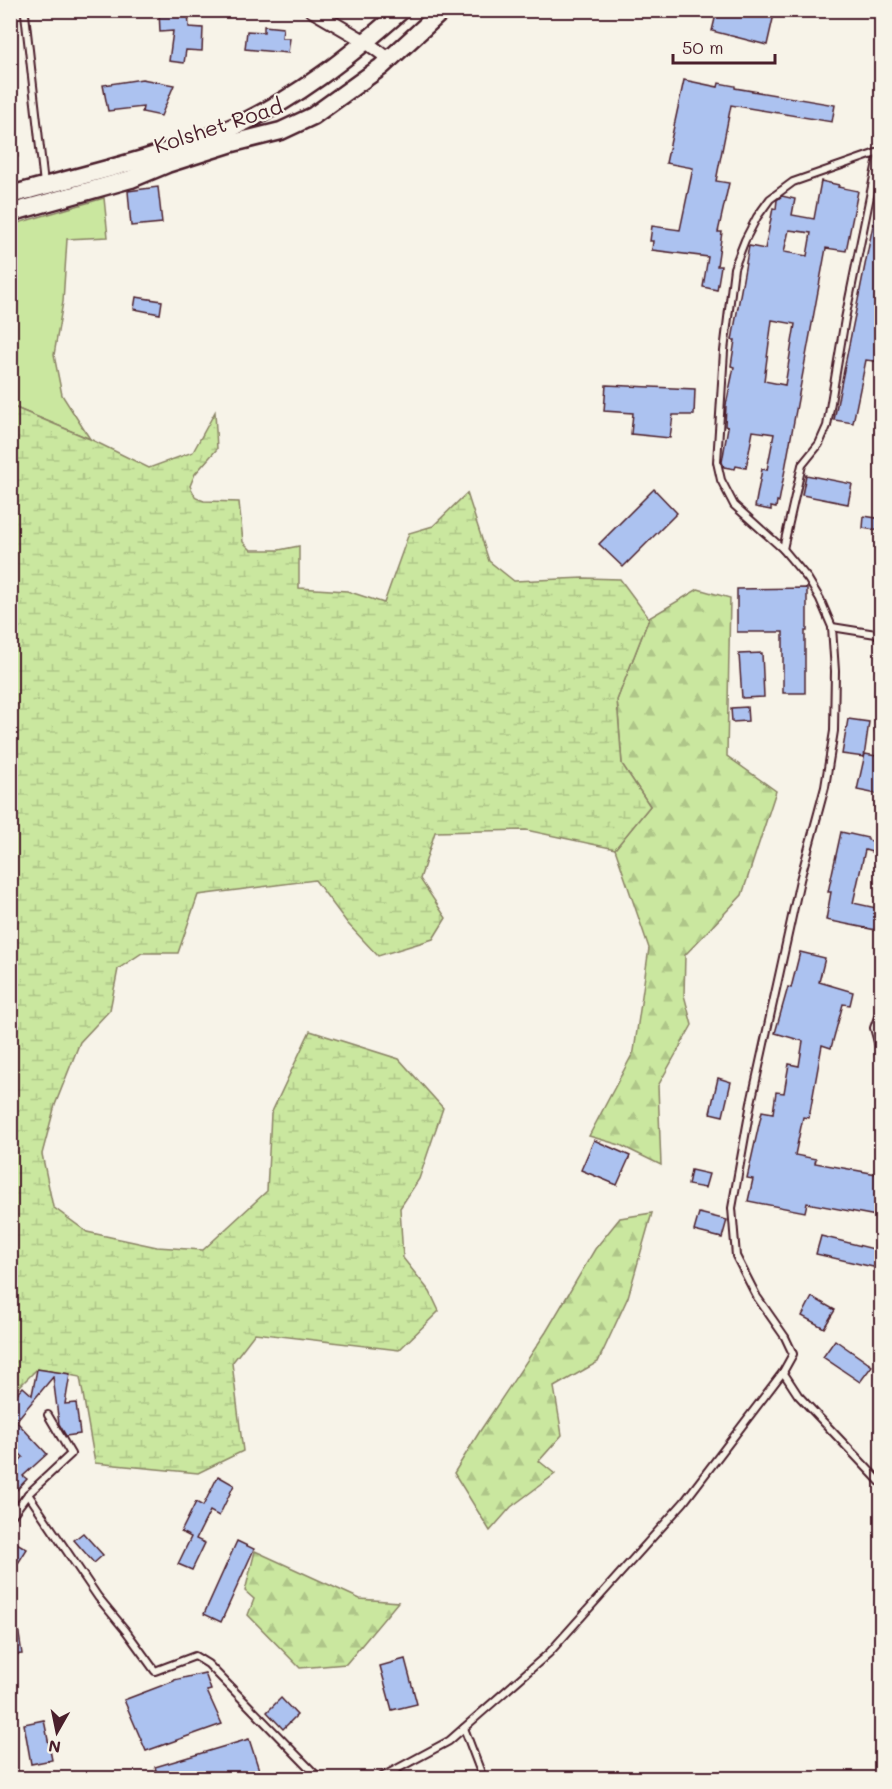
<svg xmlns="http://www.w3.org/2000/svg" width="892" height="1789" viewBox="0 0 892 1789" font-family="Mali,sans-serif">
<defs>
<pattern id="forest-firs" width="22" height="20" patternUnits="userSpaceOnUse" patternTransform="scale(1.5)"><rect width="22" height="20" fill="#cae79f"/><path d="M5 1l3.5 6h-7zM16 11l3.5 6h-7z" fill="#afc689"/></pattern>
<pattern id="wetland-marsh" width="20" height="14" patternUnits="userSpaceOnUse" patternTransform="scale(1.5)"><rect width="20" height="14" fill="#cae79f"/><path d="M1 5h8M5 5V1M11 12h8M15 12V8" fill="none" stroke="#afc689"/></pattern>
<pattern id="park-crowns" width="20" height="18" patternUnits="userSpaceOnUse" patternTransform="scale(1.5)"><rect width="20" height="18" fill="#cae79f"/><path d="M2 6a3 3 0 1 1 6 0M12 15a3 3 0 1 1 6 0" fill="none" stroke="#afc689"/></pattern>
</defs>
<rect width="100%" height="100%" fill="#f7f3e8"/>
<filter id="ink" filterUnits="userSpaceOnUse"><feTurbulence type="fractalNoise" baseFrequency=".0167" numOctaves="2"/><feDisplacementMap in="SourceGraphic" scale="12" xChannelSelector="R" yChannelSelector="G"/><feConvolveMatrix kernelMatrix="1 2 1 2 8 2 1 2 1" color-interpolation-filters="sRGB"/></filter>
<g filter="url(#ink)">
<polygon fill="#cae79f" stroke="#8a8365" stroke-width="1.5" points="104,198 108,237 67,239 63,302 54,355 62,395 90,439 11,406 11,225"/>
<g fill="url(#forest-firs)" stroke="#8a8365" stroke-width="1.5">
<polygon points="698,589 730,598 727,756 776,791 742,895 685,955 684,995 692,1025 658,1086 661,1165 620,1145 589,1136 634,1051 649,948 615,849 650,806 622,764 617,700 649,618"/>
<polygon points="652,1213 628,1297 598,1362 554,1387 562,1435 539,1461 555,1474 511,1507 490,1531 454,1473 480,1431 546,1332 595,1249 620,1218"/>
<polygon points="255,1551 360,1599 398,1602 346,1664 300,1668 248,1615 254,1599 245,1591"/>
</g>
<polygon fill="url(#wetland-marsh)" stroke="#8a8365" stroke-width="1.5" points="11,406 90,439 149,468 193,452 215,412 217,449 195,474 190,486 196,498 204,501 239,502 243,542 251,550 279,550 299,546 299,588 347,591 384,603 409,533 433,526 467,493 489,561 514,581 584,578 620,579 649,618 617,700 622,764 650,806 615,849 526,830 435,832 420,879 446,918 433,939 378,956 348,924 315,880 198,895 178,953 142,953 118,969 110,1010 80,1042 55,1105 42,1154 53,1207 87,1232 157,1247 203,1250 267,1191 271,1114 310,1031 399,1059 443,1108 419,1179 400,1208 403,1258 430,1292 439,1311 399,1350 255,1333 232,1363 243,1451 198,1473 95,1463 80,1377 37,1369 11,1395"/>
<polygon fill="url(#park-crowns)" stroke="#8a8365" stroke-width="1.5" points="10,81 13,81 18,157 11,156"/>
<g fill="#acc2f0" stroke="#4a1f2b" stroke-width="1.5" fill-rule="evenodd">
<polygon points="159,10 188,10 189,27 203,28 202,51 186,50 184,63 169,61 173,31 160,32"/>
<polygon points="717,10 775,10 767,45 712,31"/>
<polygon points="264,26 283,28 282,38 290,38 288,53 245,49 247,31 264,32"/>
<polygon points="142,79 174,85 161,116 142,112 143,107 108,111 103,85"/>
<polygon points="684,80 718,87 719,83 735,86 735,88 835,105 832,122 731,105 716,181 729,183 718,232 722,232 717,266 721,266 717,290 703,287 708,257 652,250 653,241 650,241 652,226 680,230 693,168 666,163"/>
<path d="M821,181L839,185L838,187L858,191L846,251L826,248L779,502L777,501L776,508L771,507V510L755,507L762,469L767,470L774,434L753,431L746,468L736,466L735,469L724,467L722,462L728,427L725,426L726,405L734,367L731,366L735,340H732L749,246L765,249L773,208L776,209L777,200L782,196L795,199L792,215L814,219ZM789,230L811,233L807,256L784,252ZM772,320L795,324L785,385L764,381Z"/>
<polygon points="158,187 162,223 131,226 128,191"/>
<polygon points="876,210 882,211 882,281 878,300 882,301 882,362 866,360 853,423 834,420"/>
<polygon points="136,297 162,301 160,314 134,309"/>
<polygon points="606,385 695,389 694,415 673,415 670,438 631,434 633,413 604,411"/>
<polygon points="806,475 852,484 848,504 802,495"/>
<polygon points="654,489 677,513 623,567 599,544"/>
<polygon points="864,516 882,519 882,531 863,528"/>
<polygon points="807,588 807,631 805,631 805,693 783,693 783,632 737,632 737,589"/>
<polygon points="762,653 764,697 742,698 739,654"/>
<polygon points="747,707 748,721 732,722 731,708"/>
<polygon points="848,719 869,722 864,757 842,754"/>
<polygon points="865,754 882,757 882,795 857,790"/>
<polygon points="841,832 868,838 868,840 882,844 882,855 865,850 853,903 881,909 876,930 826,920 831,892 828,892"/>
<polygon points="800,952 825,958 819,982 853,992 850,1005 843,1004 831,1048 822,1045 809,1118 803,1117 795,1155 816,1159 815,1163 882,1175 882,1217 807,1203 805,1212 748,1201 753,1179 747,1178 762,1111 773,1113 776,1092 784,1093 789,1064 799,1066 803,1041 775,1033 788,987 791,988"/>
<polygon points="718,1078 731,1082 723,1116 710,1113"/>
<polygon points="594,1140 630,1156 617,1185 581,1170"/>
<polygon points="691,1170 709,1174 705,1188 688,1185"/>
<polygon points="699,1213 727,1220 722,1238 694,1231"/>
<polygon points="821,1236 882,1251 882,1269 816,1254"/>
<polygon points="812,1297 835,1310 824,1328 802,1316"/>
<polygon points="835,1340 872,1366 860,1382 823,1357"/>
<polygon points="37,1369 70,1374 65,1404 76,1403 80,1434 66,1436 59,1424 53,1377 16,1421 47,1454 23,1476 27,1479 10,1497 10,1470 23,1457 10,1444 10,1401 23,1387 32,1395"/>
<polygon points="218,1476 234,1485 219,1516 210,1511 196,1539 205,1543 192,1570 178,1564 191,1537 181,1532 196,1502 203,1506"/>
<polygon points="83,1533 103,1555 94,1563 74,1540"/>
<polygon points="10,1539 27,1549 10,1576"/>
<polygon points="237,1541 254,1549 221,1622 204,1614"/>
<polygon points="10,1621 17,1621 22,1654 10,1655"/>
<polygon points="405,1659 417,1704 392,1710 380,1666"/>
<polygon points="205,1673 211,1690 207,1691 222,1724 146,1751 124,1700 174,1681 174,1680"/>
<polygon points="281,1698 297,1715 283,1729 267,1712"/>
<polygon points="44,1720 52,1760 31,1764 24,1724"/>
<polygon points="249,1739 262,1779 159,1779 155,1767"/>
</g>
<g fill="none" stroke-linecap="round" stroke-linejoin="round">
<defs>
<g id="lane">
<polyline points="25,14 44,184"/>
<polyline points="783,549 802,465 819,444 827,426 845,319 879,152"/>
<polyline points="832,627 882,635"/>
<polyline points="879,730 882,711"/>
<polyline points="882,1006 874,1028 882,1057"/>
<polyline points="783,1372 798,1395 882,1484"/>
<polyline points="48,1415 71,1454 28,1494 98,1597 126,1631 155,1671 195,1656 208,1664 319,1778"/>
<polyline points="10,1518 28,1494"/>
<polyline points="464,1728 483,1778"/>
<polyline points="380,1778 449,1741 549,1653 684,1502 783,1372 793,1354 785,1337 757,1297 736,1256 732,1208 751,1103 800,880 825,787 834,731 835,671 832,627 820,599 808,579 783,549 734,505 721,480 717,462 724,351 734,268 745,240 757,217 770,199 793,182 882,151"/>
</g>
<polyline id="street" points="311,10 366,42 389,59"/>
<g id="secondary">
<path d="M10,195C83,175 159,158 229,129C294,101 349,57 402,10"/>
<polyline points="10,213 131,179 167,164 233,143 281,131 313,116 381,67 443,10"/>
</g>
</defs>
<use href="#lane" stroke="#4a1f2b" stroke-width="10"/>
<use href="#street" stroke="#4a1f2b" stroke-width="16"/>
<use href="#secondary" stroke="#4a1f2b" stroke-width="21"/>
<use href="#lane" stroke="#f7f3e8" stroke-width="6"/>
<use href="#street" stroke="#f7f3e8" stroke-width="12"/>
<use href="#secondary" stroke="#f7f3e8" stroke-width="16"/>
</g>
</g>
<g text-anchor="middle" dominant-baseline="central" stroke-width="4.5" stroke-linejoin="round" paint-order="stroke">
<g font-size="21" fill="#4a1f2b" stroke="#f7f3e8">
<text transform="translate(218 125) rotate(-18)">Kolshet Road</text>
</g>
</g>
<rect width="892" height="1789" fill="none" stroke="#f7f3e8" stroke-width="36"/>
<rect x="18" y="18" width="856" height="1753" fill="none" stroke="#4a1f2b" stroke-width="2" filter="url(#ink)"/>
<g transform="translate(57 1732) rotate(189)" stroke="#f7f3e8" stroke-width="4.5" paint-order="stroke">
<path d="M0-4.5L10 22L0 15L-10 22Z" fill="#4a1f2b"/>
<text y="-9" font-size="16" font-weight="bold" text-anchor="middle" fill="#4a1f2b">N</text>
</g>
<path d="M673 54v9h102v-9" fill="none" stroke="#4a1f2b" stroke-width="3"/>
<text x="682" y="54" font-size="18" fill="#4a1f2b" stroke="#f7f3e8" stroke-width="4.5" paint-order="stroke">50 m</text>
</svg>
